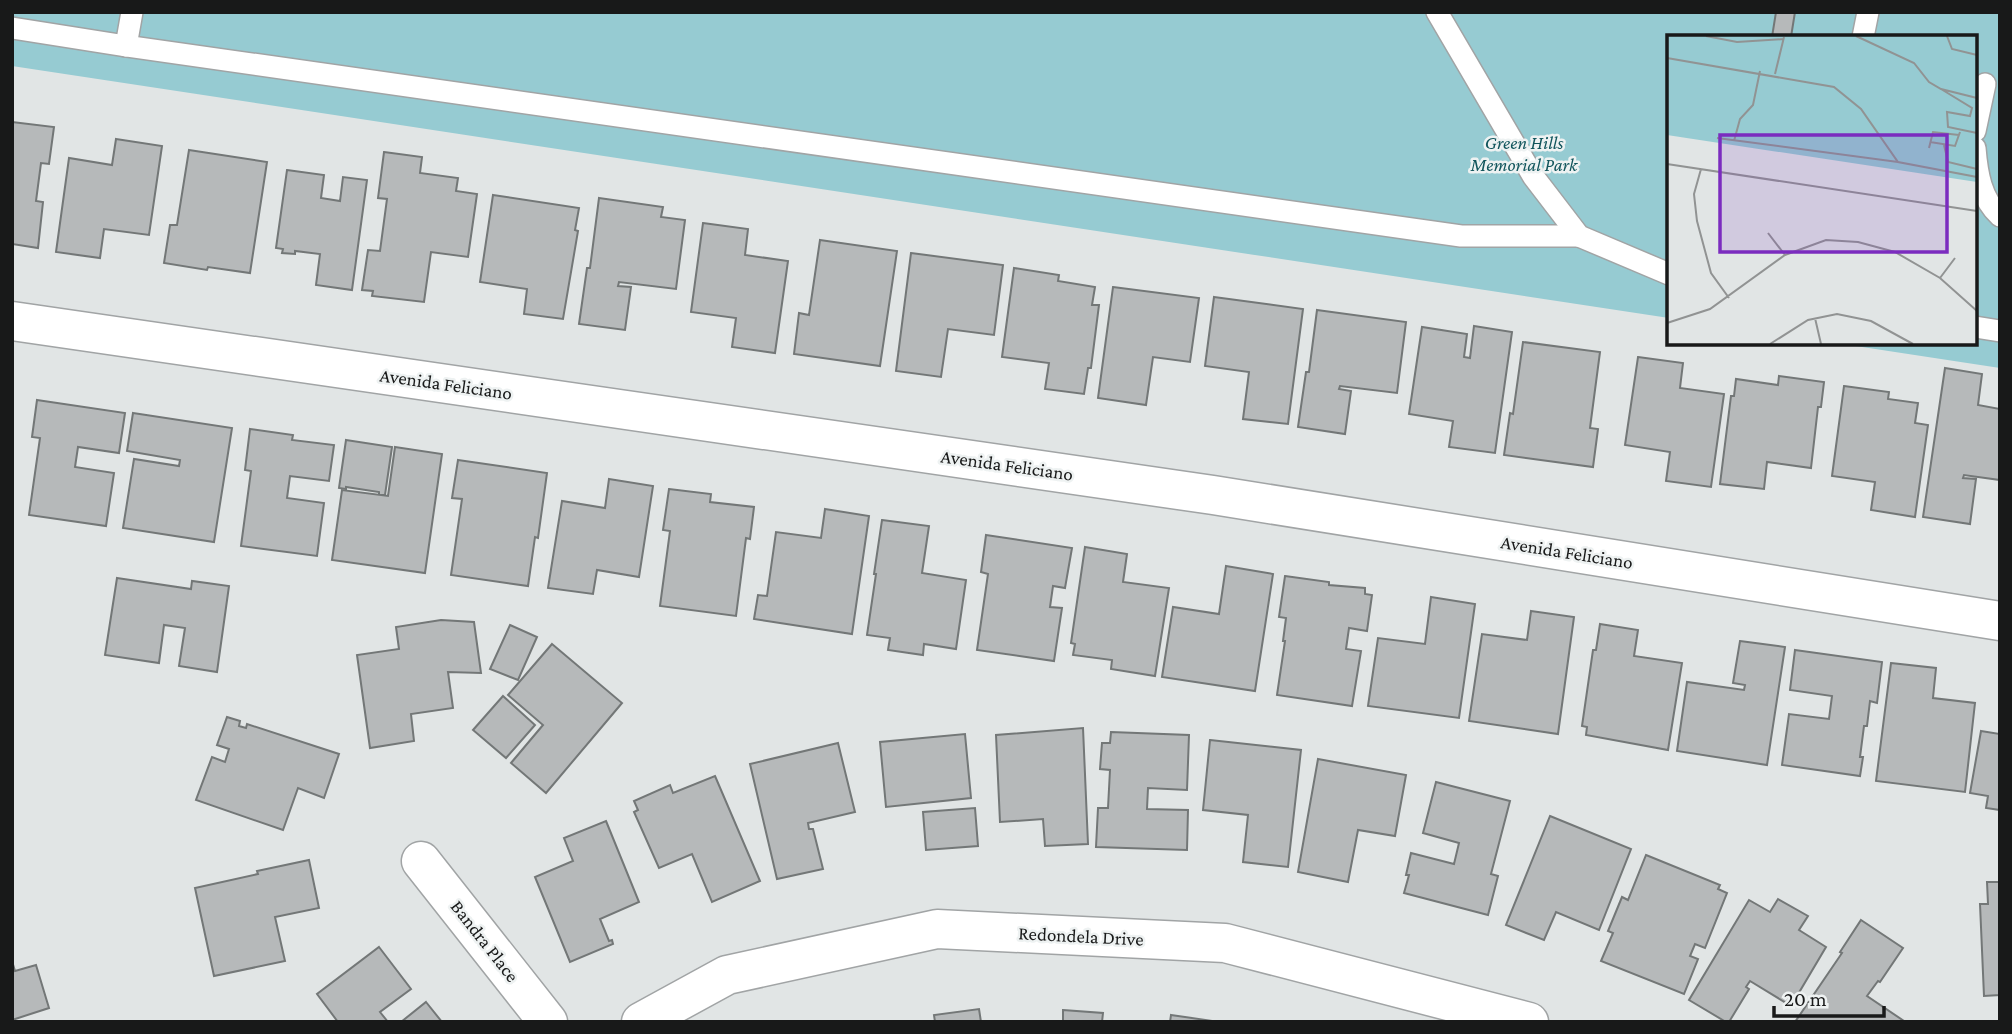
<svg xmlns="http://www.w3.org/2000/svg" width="2012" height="1034" viewBox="0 0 2012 1034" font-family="'Crimson Pro',serif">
<rect width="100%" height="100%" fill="#e1e5e5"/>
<polygon fill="#96cbd2" points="12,12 2000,12 2000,368 1836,343 1975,343 1975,37 1669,37 1669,318 12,66"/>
<g fill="#b6b9ba" stroke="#737777" stroke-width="2">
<polygon points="1776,12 1795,12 1791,37 1772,37"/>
<polygon points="12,122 54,127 49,164 41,163 36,201 43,202 38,248 12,244"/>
<polygon points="116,139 162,146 149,235 104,229 100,258 56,252 69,158 112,165"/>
<polygon points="189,150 267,162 250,273 208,267 207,270 164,263 170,225 177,225"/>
<polygon points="384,152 422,157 420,173 458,178 456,191 477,194 468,257 431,252 424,302 372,296 373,291 362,290 368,250 380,251 387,199 378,198"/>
<polygon points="287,170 324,175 321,198 340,201 343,177 367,180 352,290 316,285 320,254 295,251 295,254 282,253 283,249 276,248"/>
<polygon points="493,195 579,208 575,230 578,231 563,319 524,314 527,289 480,282"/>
<polygon points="599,198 663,207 661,217 685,220 676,289 619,282 618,286 631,287 625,330 579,324 587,268 590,268"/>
<polygon points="703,223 748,229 745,255 788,261 775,353 732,347 736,318 691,312"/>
<polygon points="820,240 897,251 880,366 794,354 799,313 809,315"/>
<polygon points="911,253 1003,265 994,335 948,329 941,377 896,371"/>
<polygon points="1014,268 1059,275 1058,281 1095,287 1092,305 1099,305 1091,368 1088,368 1084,394 1045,389 1049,363 1002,357"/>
<polygon points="1113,287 1199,298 1190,362 1153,357 1146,405 1098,398"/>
<polygon points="1214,297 1303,309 1288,424 1243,419 1249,372 1205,366"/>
<polygon points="1317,310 1406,322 1397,393 1340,386 1339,389 1351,391 1345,434 1298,427 1306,372 1309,372"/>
<polygon points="1474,326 1512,332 1495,453 1449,447 1453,421 1409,414 1422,327 1467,334 1464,357 1470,358"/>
<polygon points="1523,342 1600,352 1590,428 1598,429 1593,467 1504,455 1510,413 1513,414"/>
<polygon points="1638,357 1683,363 1680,388 1724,394 1711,487 1666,481 1670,452 1625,445"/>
<polygon points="1945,368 1982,374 1978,405 2000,409 2000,480 1964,475 1963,478 1976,479 1970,524 1923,517"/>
<polygon points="1779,376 1824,382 1821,407 1818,407 1811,468 1767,462 1764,489 1720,484 1731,396 1734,396 1736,379 1778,385"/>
<polygon points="1844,386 1889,392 1888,399 1918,403 1915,423 1928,425 1915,517 1871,510 1875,482 1832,476"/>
<polygon points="37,400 125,413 119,453 78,447 75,467 114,473 106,526 29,515 40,438 32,437"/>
<polygon points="133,413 232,428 214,542 123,528 134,459 179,466 180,460 127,451"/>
<polygon points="250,429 293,435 292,440 334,445 329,481 290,476 287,498 324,503 317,556 241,546 251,471 245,470"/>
<polygon points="346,440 392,447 385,495 379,495 379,492 346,487 346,489 339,488"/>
<polygon points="395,447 442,454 425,573 332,560 342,490 388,496"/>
<polygon points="458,460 547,473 538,538 535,537 528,586 451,575 462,499 452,498"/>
<polygon points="609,479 653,486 639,577 597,570 593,594 548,588 562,501 605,508"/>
<polygon points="669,489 711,494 710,502 754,507 750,539 746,538 736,616 660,606 670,531 663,530"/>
<polygon points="825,509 869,516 852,634 754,619 758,595 767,596 776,532 821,538"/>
<polygon points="882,520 929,526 922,573 966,580 956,649 924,644 923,655 888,650 890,638 867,635 876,574 874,574"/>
<polygon points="986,535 1072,548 1065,588 1053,586 1050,607 1062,608 1054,661 977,650 988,574 981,572"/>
<polygon points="1085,547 1127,554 1123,582 1169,588 1155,676 1111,669 1112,660 1073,655 1075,644 1071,643"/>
<polygon points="1226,566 1273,574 1255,691 1162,677 1173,607 1219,614"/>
<polygon points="1285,576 1329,582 1329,585 1365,588 1365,594 1372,595 1367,631 1349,628 1346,649 1361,651 1352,706 1277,695 1285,641 1283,641 1286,618 1279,617"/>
<polygon points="117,578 191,589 192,581 229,586 217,672 179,666 185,628 164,625 159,663 105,655"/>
<polygon points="1431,597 1475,604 1459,718 1368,706 1378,638 1425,644"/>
<polygon points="1531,611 1574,617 1558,734 1469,721 1482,634 1527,640"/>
<polygon points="441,620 474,622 481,673 448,672 453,708 411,714 414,741 370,748 357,655 399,649 396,627"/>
<polygon points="1600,624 1638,630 1634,656 1682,663 1668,750 1586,735 1587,727 1582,726 1593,650 1596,650"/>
<polygon points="510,625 537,637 518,680 490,669"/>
<polygon points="1740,641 1785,647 1767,765 1677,751 1687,682 1744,690 1745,685 1733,683"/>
<polygon points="552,644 622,703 546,793 511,763 543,725 508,695"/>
<polygon points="1795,650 1882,662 1877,703 1870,701 1867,726 1864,726 1860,757 1863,757 1860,776 1782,765 1789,714 1829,719 1832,696 1790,690"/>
<polygon points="1891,663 1936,668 1933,698 1975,703 1965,792 1876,781"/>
<polygon points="503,696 535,725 506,758 473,730"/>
<polygon points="227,717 240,721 239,726 246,728 247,724 339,754 324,798 298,788 283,830 196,800 212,757 225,762 229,749 217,745"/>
<polygon points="1083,728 1088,844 1045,846 1043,819 1000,822 996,735"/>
<polygon points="1981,731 2000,734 2000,810 1986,808 1988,796 1970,793"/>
<polygon points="1111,732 1189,735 1187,790 1148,788 1147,809 1188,810 1187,850 1096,847 1098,808 1108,808 1110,770 1100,769 1102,743 1110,743"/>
<polygon points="965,734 971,798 886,807 880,742"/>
<polygon points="1210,740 1301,750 1288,867 1243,862 1248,815 1203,810"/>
<polygon points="838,743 855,812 808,823 809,829 813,829 823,869 777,879 750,764"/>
<polygon points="1318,759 1406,775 1395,836 1358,830 1348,882 1298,872"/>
<polygon points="715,776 760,881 712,902 692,854 659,868 634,812 638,810 634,801 670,785 673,793"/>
<polygon points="1436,782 1510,801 1491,874 1498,876 1488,915 1404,893 1409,875 1406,875 1411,853 1454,864 1459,843 1423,833"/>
<polygon points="975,808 978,846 926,850 923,812"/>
<polygon points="1550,816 1631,849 1599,930 1556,912 1544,940 1506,925"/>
<polygon points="606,821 639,902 600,919 609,941 612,940 613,944 570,962 535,877 573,861 564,838"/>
<polygon points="1646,855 1720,885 1718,889 1727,893 1705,948 1695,944 1690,956 1698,959 1684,994 1601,961 1613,933 1608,931 1622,897 1628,900"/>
<polygon points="309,860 319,908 275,917 285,961 214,976 195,888 258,874 257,871"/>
<polygon points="1987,882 2000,882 2000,995 1984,996 1980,904 1988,904"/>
<polygon points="1778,899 1808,916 1799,930 1826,947 1791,1006 1750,981 1746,987 1749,989 1729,1022 1726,1022 1689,1000 1749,900 1770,912"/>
<polygon points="1861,920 1903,948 1880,982 1878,981 1867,996 1904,1021 1795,1022 1842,953 1840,952"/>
<polygon points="379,947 411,989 380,1012 388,1022 338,1022 317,994"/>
<polygon points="12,961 15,971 36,965 49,1008 12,1020"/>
<polygon points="426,1002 442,1022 401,1022"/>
<polygon points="979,1009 981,1022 935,1022 934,1015"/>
<polygon points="1063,1010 1103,1013 1102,1022 1063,1022"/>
<polygon points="1171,1015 1213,1021 1213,1022 1170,1022"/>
</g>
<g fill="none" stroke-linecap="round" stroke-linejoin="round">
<defs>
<g id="service">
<polyline points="1437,12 1533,176 1579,236 1669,274"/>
<polyline points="12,28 126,46 1461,236 1579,236"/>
<polyline points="1863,37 1868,12"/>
<polyline points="126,46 132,12"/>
<polyline points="1975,131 1985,84"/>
<path d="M1975,148C1977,173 1981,199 2000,216"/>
<polyline points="1975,327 2000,331"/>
</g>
<g id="minor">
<polyline points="12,321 1213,495 2000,621"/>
<polyline points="421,861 548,1022"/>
<polyline points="641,1022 727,975 937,929 1225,943 1529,1022"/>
</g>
</defs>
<use href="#service" stroke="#a1a4a5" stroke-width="24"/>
<use href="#minor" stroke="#a1a4a5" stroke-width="41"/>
<use href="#service" stroke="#fff" stroke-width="21"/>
<use href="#minor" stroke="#fff" stroke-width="38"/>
</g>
<g text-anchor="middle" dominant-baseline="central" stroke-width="5" stroke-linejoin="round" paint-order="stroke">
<g font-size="19" font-style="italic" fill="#11555c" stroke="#eef2f2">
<text x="1524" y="142">Green Hills<tspan x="1524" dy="22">Memorial Park</tspan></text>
</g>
<g font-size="19" fill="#181919" stroke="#eef2f2">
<text transform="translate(446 384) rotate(8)">Avenida Feliciano</text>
<text transform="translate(1007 465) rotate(8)">Avenida Feliciano</text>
<text transform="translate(1567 552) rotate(9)">Avenida Feliciano</text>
<text transform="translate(1081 936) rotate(3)">Redondela Drive</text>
<text transform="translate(485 941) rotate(52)">Bandra Place</text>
</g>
</g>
<g transform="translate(1667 35)">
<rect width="310" height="310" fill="#e1e5e5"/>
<path d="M0,1H310V147L0,100Z" fill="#96cbd2"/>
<path fill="none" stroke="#919393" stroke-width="2" d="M39,1L70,7L117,4M189,1L247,28L262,47L274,54L310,63M280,1L285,14L310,20M0,23L167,52L194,74L231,127L310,142M108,39L117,2M274,54L305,73L303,81L280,77L281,92L310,98M50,103L231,127M67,106L73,84L86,70L93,36M263,107L288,111L293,97M277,110L281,127L310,134M262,113L266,97L292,100M0,129L310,176M34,134L27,159L30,186L44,238L62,263M101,198L118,220M273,243L288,223M148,283L154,309M0,288L43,274L118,220L159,205L191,207L228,217L273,243L310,276M103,309L141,285L170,279L204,286L246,309"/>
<path fill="#7b2cbf" fill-opacity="0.15" stroke="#7b2cbf" stroke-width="3.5" d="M53,100H280V217H53Z"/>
<rect width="310" height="310" fill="none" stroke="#181919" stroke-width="3.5"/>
</g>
<rect width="2012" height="1034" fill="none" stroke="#181919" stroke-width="28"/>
<path d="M1774 1006v10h110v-10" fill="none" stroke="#181919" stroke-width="3.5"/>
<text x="1784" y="1006" font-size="21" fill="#181919" stroke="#eef2f2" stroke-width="5" paint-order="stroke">20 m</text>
</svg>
